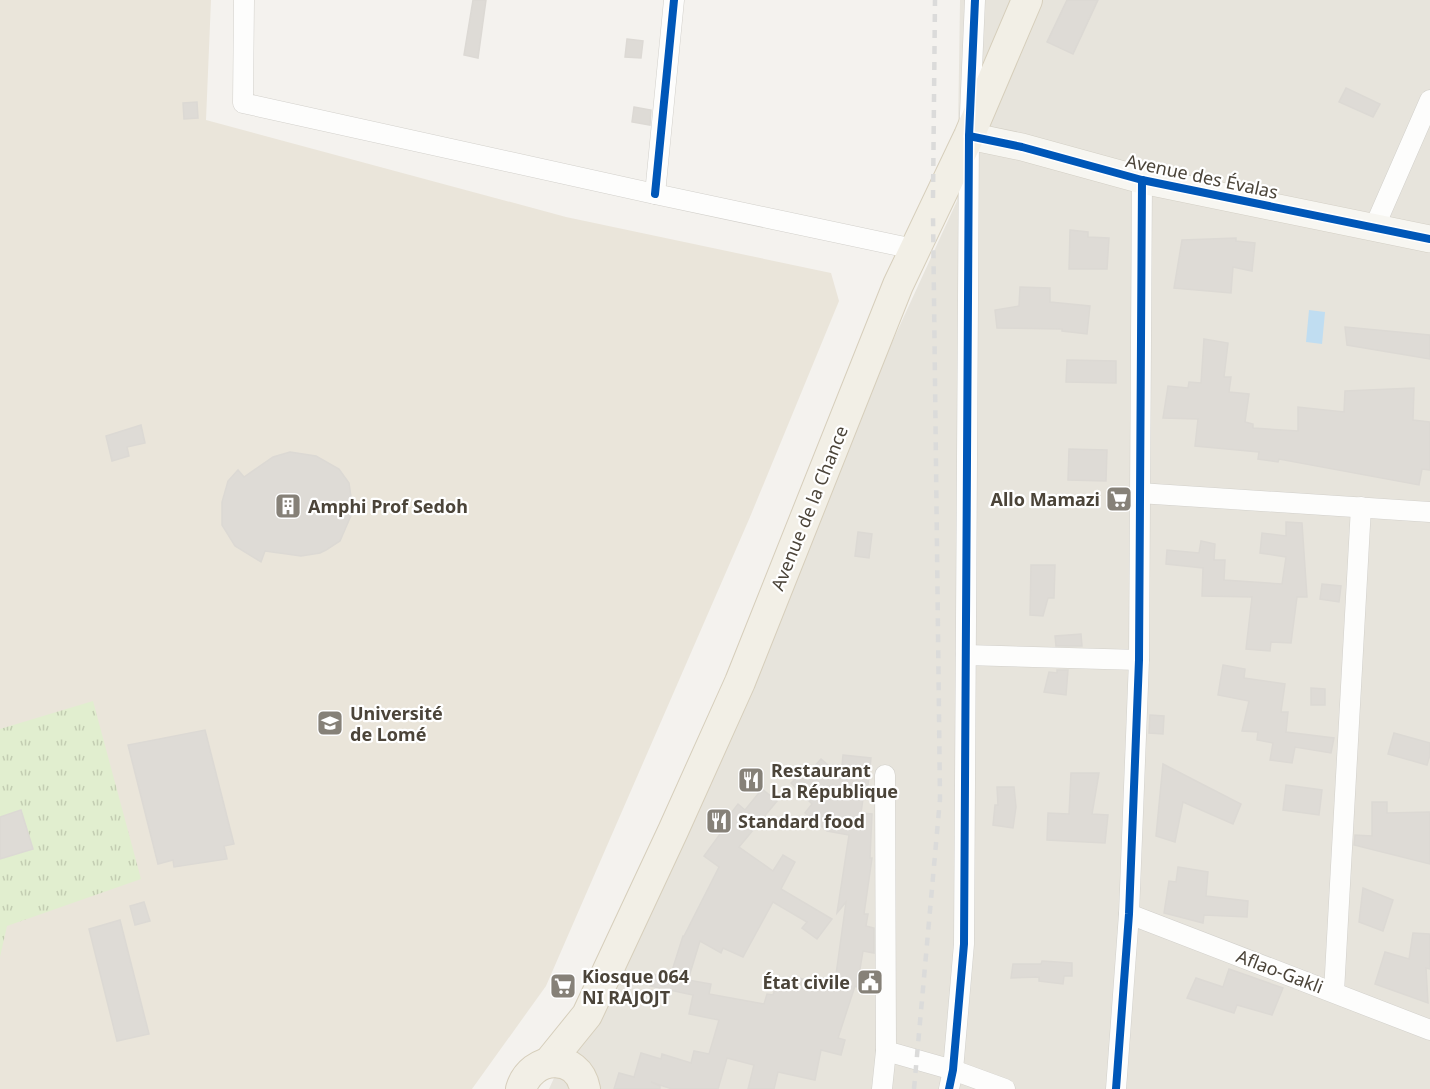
<svg xmlns="http://www.w3.org/2000/svg" width="1430" height="1089" viewBox="0 0 1430 1089" font-family="'Noto Sans',sans-serif">
<defs>
<pattern id="grass-tufts" width="24" height="20" patternUnits="userSpaceOnUse" patternTransform="scale(1.5)"><rect width="24" height="20" fill="#e1eecf"/><path d="M3 7l-1-3M5 7V3M7 7l1-3M15 17l-1-3M17 17v-4M19 17l1-3" fill="none" stroke="#c3cdb2"/></pattern>
</defs>
<rect width="100%" height="100%" fill="#f4f2ee"/>
<polygon fill="#e7e4dc" points="960,0 1430,0 1430,1089 549,1089 957,201"/>
<polygon fill="#eae5da" points="0,0 211,0 206,120 566,217 831,273 839,301 750,517 546,986 472,1089 0,1089"/>
<polygon fill="url(#grass-tufts)" points="93,701 141,879 7,926 0,957 0,729"/>
<polygon fill="#c0ddf1" points="1309,310 1325,312 1322,344 1306,342"/>
<g fill="#dedbd6" stroke="#dcd9d4" stroke-width="1.5">
<polygon points="473,0 486,0 478,58 464,55"/>
<polygon points="1067,0 1098,0 1073,54 1047,42"/>
<polygon points="627,39 643,41 641,58 625,57"/>
<polygon points="1346,88 1380,104 1373,117 1339,102"/>
<polygon points="197,102 198,118 184,119 183,103"/>
<polygon points="634,107 651,110 650,125 632,122"/>
<polygon points="1070,230 1088,232 1088,237 1109,238 1107,269 1069,269"/>
<polygon points="1236,238 1236,241 1255,243 1252,271 1233,267 1231,293 1174,288 1182,240"/>
<polygon points="1020,287 1050,288 1050,302 1090,306 1087,334 1062,331 1062,329 997,328 995,310 1019,306"/>
<polygon points="1345,327 1430,335 1430,359 1347,345"/>
<polygon points="1204,339 1228,343 1224,377 1231,377 1229,392 1249,394 1245,422 1253,424 1253,428 1298,431 1298,407 1344,412 1345,391 1414,388 1413,420 1430,422 1430,470 1422,469 1419,485 1279,459 1278,462 1258,459 1259,452 1195,446 1198,419 1163,418 1168,386 1188,388 1189,382 1201,383"/>
<polygon points="1067,360 1116,361 1116,383 1066,382"/>
<polygon points="141,425 145,443 127,447 129,456 112,461 106,436"/>
<polygon points="1069,449 1107,450 1106,481 1068,480"/>
<polygon points="290,452 316,456 339,469 349,483 353,511 340,541 326,550 320,553 301,556 265,551 261,562 235,546 222,525 222,502 228,481 238,470 244,477 273,457"/>
<polygon points="1286,522 1302,523 1307,597 1297,597 1291,643 1271,642 1270,651 1246,649 1252,597 1202,596 1203,568 1166,564 1167,550 1199,553 1201,541 1215,544 1214,560 1225,560 1224,580 1282,584 1286,557 1260,553 1262,533 1286,536"/>
<polygon points="858,532 872,534 869,558 855,556"/>
<polygon points="1031,565 1055,565 1054,598 1048,598 1043,616 1030,615"/>
<polygon points="1322,584 1341,586 1339,602 1320,599"/>
<polygon points="1081,634 1082,646 1056,646 1055,636"/>
<polygon points="1223,665 1245,669 1244,678 1285,684 1281,712 1288,712 1286,732 1334,738 1331,753 1295,747 1292,763 1270,760 1273,743 1257,740 1258,732 1242,731 1249,701 1218,695"/>
<polygon points="1057,670 1068,670 1066,695 1044,692 1049,672 1057,673"/>
<polygon points="1311,688 1325,689 1325,705 1311,705"/>
<polygon points="1150,715 1164,716 1163,734 1149,733"/>
<polygon points="205,730 234,844 224,846 227,859 174,867 173,860 158,864 128,745"/>
<polygon points="1394,733 1430,743 1430,755 1427,765 1388,754"/>
<polygon points="843,755 871,758 868,785 865,785 861,813 872,814 870,858 872,858 864,914 868,914 866,926 874,928 874,953 863,951 857,987 855,986 838,1038 845,1040 841,1055 821,1050 815,1080 778,1072 774,1089 748,1089 754,1065 727,1058 718,1089 672,1089 651,1082 660,1086 660,1089 614,1089 619,1073 634,1077 641,1053 661,1059 662,1054 691,1063 694,1051 709,1054 719,1020 689,1014 693,995 650,986 652,974 670,977 683,936 684,936 719,867 704,856 731,819 728,817 738,804 745,810 762,789 777,801 739,847 773,871 783,855 795,862 781,889 832,919 817,939 802,928 807,922 773,902 743,957 723,948 721,953 700,941 688,980 711,984 709,994 764,1004 767,994 773,995 776,985 792,990 796,977 834,989 846,902 837,913 849,835 827,831 805,813 812,804 791,783 809,766 812,769 821,759 841,776"/>
<polygon points="1163,764 1241,804 1233,824 1183,802 1175,842 1156,836"/>
<polygon points="1071,773 1099,773 1092,814 1108,815 1105,843 1047,840 1048,813 1069,814"/>
<polygon points="1286,785 1322,790 1319,815 1283,810"/>
<polygon points="997,787 1014,787 1016,807 1013,828 993,825 995,805 998,805"/>
<polygon points="1372,802 1387,802 1387,813 1430,812 1430,864 1354,845 1355,835 1372,836"/>
<polygon points="21,810 33,849 0,859 0,817"/>
<polygon points="1178,867 1208,872 1206,896 1248,901 1247,917 1204,915 1203,923 1164,913 1169,881 1176,882"/>
<polygon points="1363,888 1393,900 1383,931 1359,922"/>
<polygon points="144,902 150,921 135,925 130,906"/>
<polygon points="120,920 149,1034 117,1041 89,929"/>
<polygon points="1413,933 1430,934 1430,969 1426,968 1428,1003 1375,984 1385,952 1409,959"/>
<polygon points="1042,961 1072,963 1072,976 1064,976 1063,984 1039,981 1039,977 1011,978 1013,964 1041,964"/>
<polygon points="1229,969 1283,988 1272,1015 1237,1005 1234,1013 1187,998 1196,978 1223,987"/>
</g>
<g fill="none" stroke-linecap="round" stroke-linejoin="round">
<defs>
<g id="street">
<polyline points="244,0 243,103 655,194 914,249"/>
<polyline points="655,194 674,0"/>
<polyline points="1374,228 1430,100"/>
<polyline points="1139,493 1430,512"/>
<polyline points="966,655 1139,660"/>
<polyline points="1129,914 1430,1030"/>
<polyline points="1334,992 1361,507"/>
<polyline points="886,1051 953,1070 1005,1089"/>
<polyline points="882,1089 886,1051 885,775"/>
<polyline points="949,1089 953,1070 964,944 969,136 975,0"/>
<polyline points="1116,1089 1129,914 1139,660 1142,180"/>
</g>
<polyline id="secondary" points="969,136 1022,147 1142,180 1430,239"/>
<g id="primary">
<polyline points="549,1062 587,1015 673,831 740,682 898,285 969,136 1027,0"/>
<path d="M521,1089C531,1055 578,1052 585,1089"/>
</g>
</defs>
<use href="#street" stroke="#d2d0cb" stroke-width="21"/>
<use href="#secondary" stroke="#d3cfc5" stroke-width="28"/>
<use href="#primary" stroke="#d6cebb" stroke-width="32"/>
<use href="#street" stroke="#fdfdfc" stroke-width="20"/>
<use href="#secondary" stroke="#f7f6f1" stroke-width="27"/>
<use href="#primary" stroke="#f2efe6" stroke-width="30"/>
<g stroke="#dbdbda" stroke-width="4.5" stroke-dasharray="8 8" stroke-linecap="butt">
<polyline points="933,198 935,0"/>
<polyline points="914,1089 940,799 933,214"/>
</g>
<defs>
<g id="cycleway">
<polyline points="969,136 1022,147 1142,180 1430,239"/>
<polyline points="655,194 674,0"/>
<polyline points="949,1089 953,1070 964,944 969,136 975,0"/>
<polyline points="1116,1089 1129,914 1139,660 1142,180"/>
</g>
</defs>
<use href="#cycleway" stroke="#fff" stroke-width="11"/>
<use href="#cycleway" stroke="#0057b8" stroke-width="8"/>
</g>
<defs>
<symbol id="supermarket-square" viewBox="-11 -11 22 22"><rect x="-9" y="-9" width="18" height="18" rx="4" fill="#868178" stroke="#fff"/><path d="M-6-5.5h2.5l.6 2H6L4.5 2H-2.5L-4.4-4H-6ZM-1.5 3.2a1.3 1.3 0 1 0 .1 0ZM3 3.2a1.3 1.3 0 1 0 .1 0Z" fill="#fff"/></symbol>
<symbol id="building-square" viewBox="-11 -11 22 22"><rect x="-9" y="-9" width="18" height="18" rx="4" fill="#868178" stroke="#fff"/><path d="M-4-6H4V6H1V3H-1V6H-4ZM-2.5-4.3h1.7v1.8h-1.7ZM.8-4.3h1.7v1.8H.8ZM-2.5-1h1.7V.8h-1.7ZM.8-1h1.7V.8H.8Z" fill="#fff"/></symbol>
<symbol id="university-square" viewBox="-11 -11 22 22"><rect x="-9" y="-9" width="18" height="18" rx="4" fill="#868178" stroke="#fff"/><path d="M0-5L7-2L0 1L-7-2ZM-4 1L0 2.5L4 1V4Q0 6-4 4Z" fill="#fff"/></symbol>
<symbol id="restaurant-square" viewBox="-11 -11 22 22"><rect x="-9" y="-9" width="18" height="18" rx="4" fill="#868178" stroke="#fff"/><path d="M-5-6h1v4h1v-4h1v4h1v-4h1v5L-1.5 .5V6h-2V.5L-5-1ZM5-6V6H3V1.5H1.5Q1.5-4 5-6Z" fill="#fff"/></symbol>
<symbol id="civic-square" viewBox="-11 -11 22 22"><rect x="-9" y="-9" width="18" height="18" rx="4" fill="#868178" stroke="#fff"/><path d="M-.6-6.5H3V-4.5H.6V-3L4-1V1h2V6H-6V1h2V-1L-.6-3ZM-1.2 2.5V6h2.4V2.5Z" fill="#fff"/></symbol>
</defs>
<g fill-rule="evenodd">
<use href="#supermarket-square" x="1104" y="484" width="30" height="30"/>
<use href="#building-square" x="273" y="491" width="30" height="30"/>
<use href="#university-square" x="315" y="708" width="30" height="30"/>
<use href="#restaurant-square" x="736" y="765" width="30" height="30"/>
<use href="#restaurant-square" x="704" y="806" width="30" height="30"/>
<use href="#civic-square" x="855" y="967" width="30" height="30"/>
<use href="#supermarket-square" x="548" y="971" width="30" height="30"/>
</g>
<g text-anchor="middle" dominant-baseline="central" stroke-width="4.5" stroke-linejoin="round" paint-order="stroke">
<g font-size="18" fill="#4b4439" stroke="#fff">
<text transform="translate(1202 176) rotate(12)">Avenue des Évalas</text>
<text transform="translate(809 508) rotate(-68)">Avenue de la Chance</text>
<text transform="translate(1280 971) rotate(21)">Aflao-Gakli</text>
</g>
<g font-size="18" font-weight="bold" fill="#4b4439" stroke="#fff" text-anchor="start">
<text x="1100" y="499" text-anchor="end">Allo Mamazi</text>
<text x="308" y="506">Amphi Prof Sedoh</text>
<text x="350" y="713">Université<tspan x="350" dy="21">de Lomé</tspan></text>
<text x="771" y="770">Restaurant<tspan x="771" dy="21">La République</tspan></text>
<text x="738" y="821">Standard food</text>
<text x="582" y="976">Kiosque 064<tspan x="582" dy="21">NI RAJOJT</tspan></text>
<text x="850" y="982" text-anchor="end">État civile</text>
</g>
</g>
</svg>
